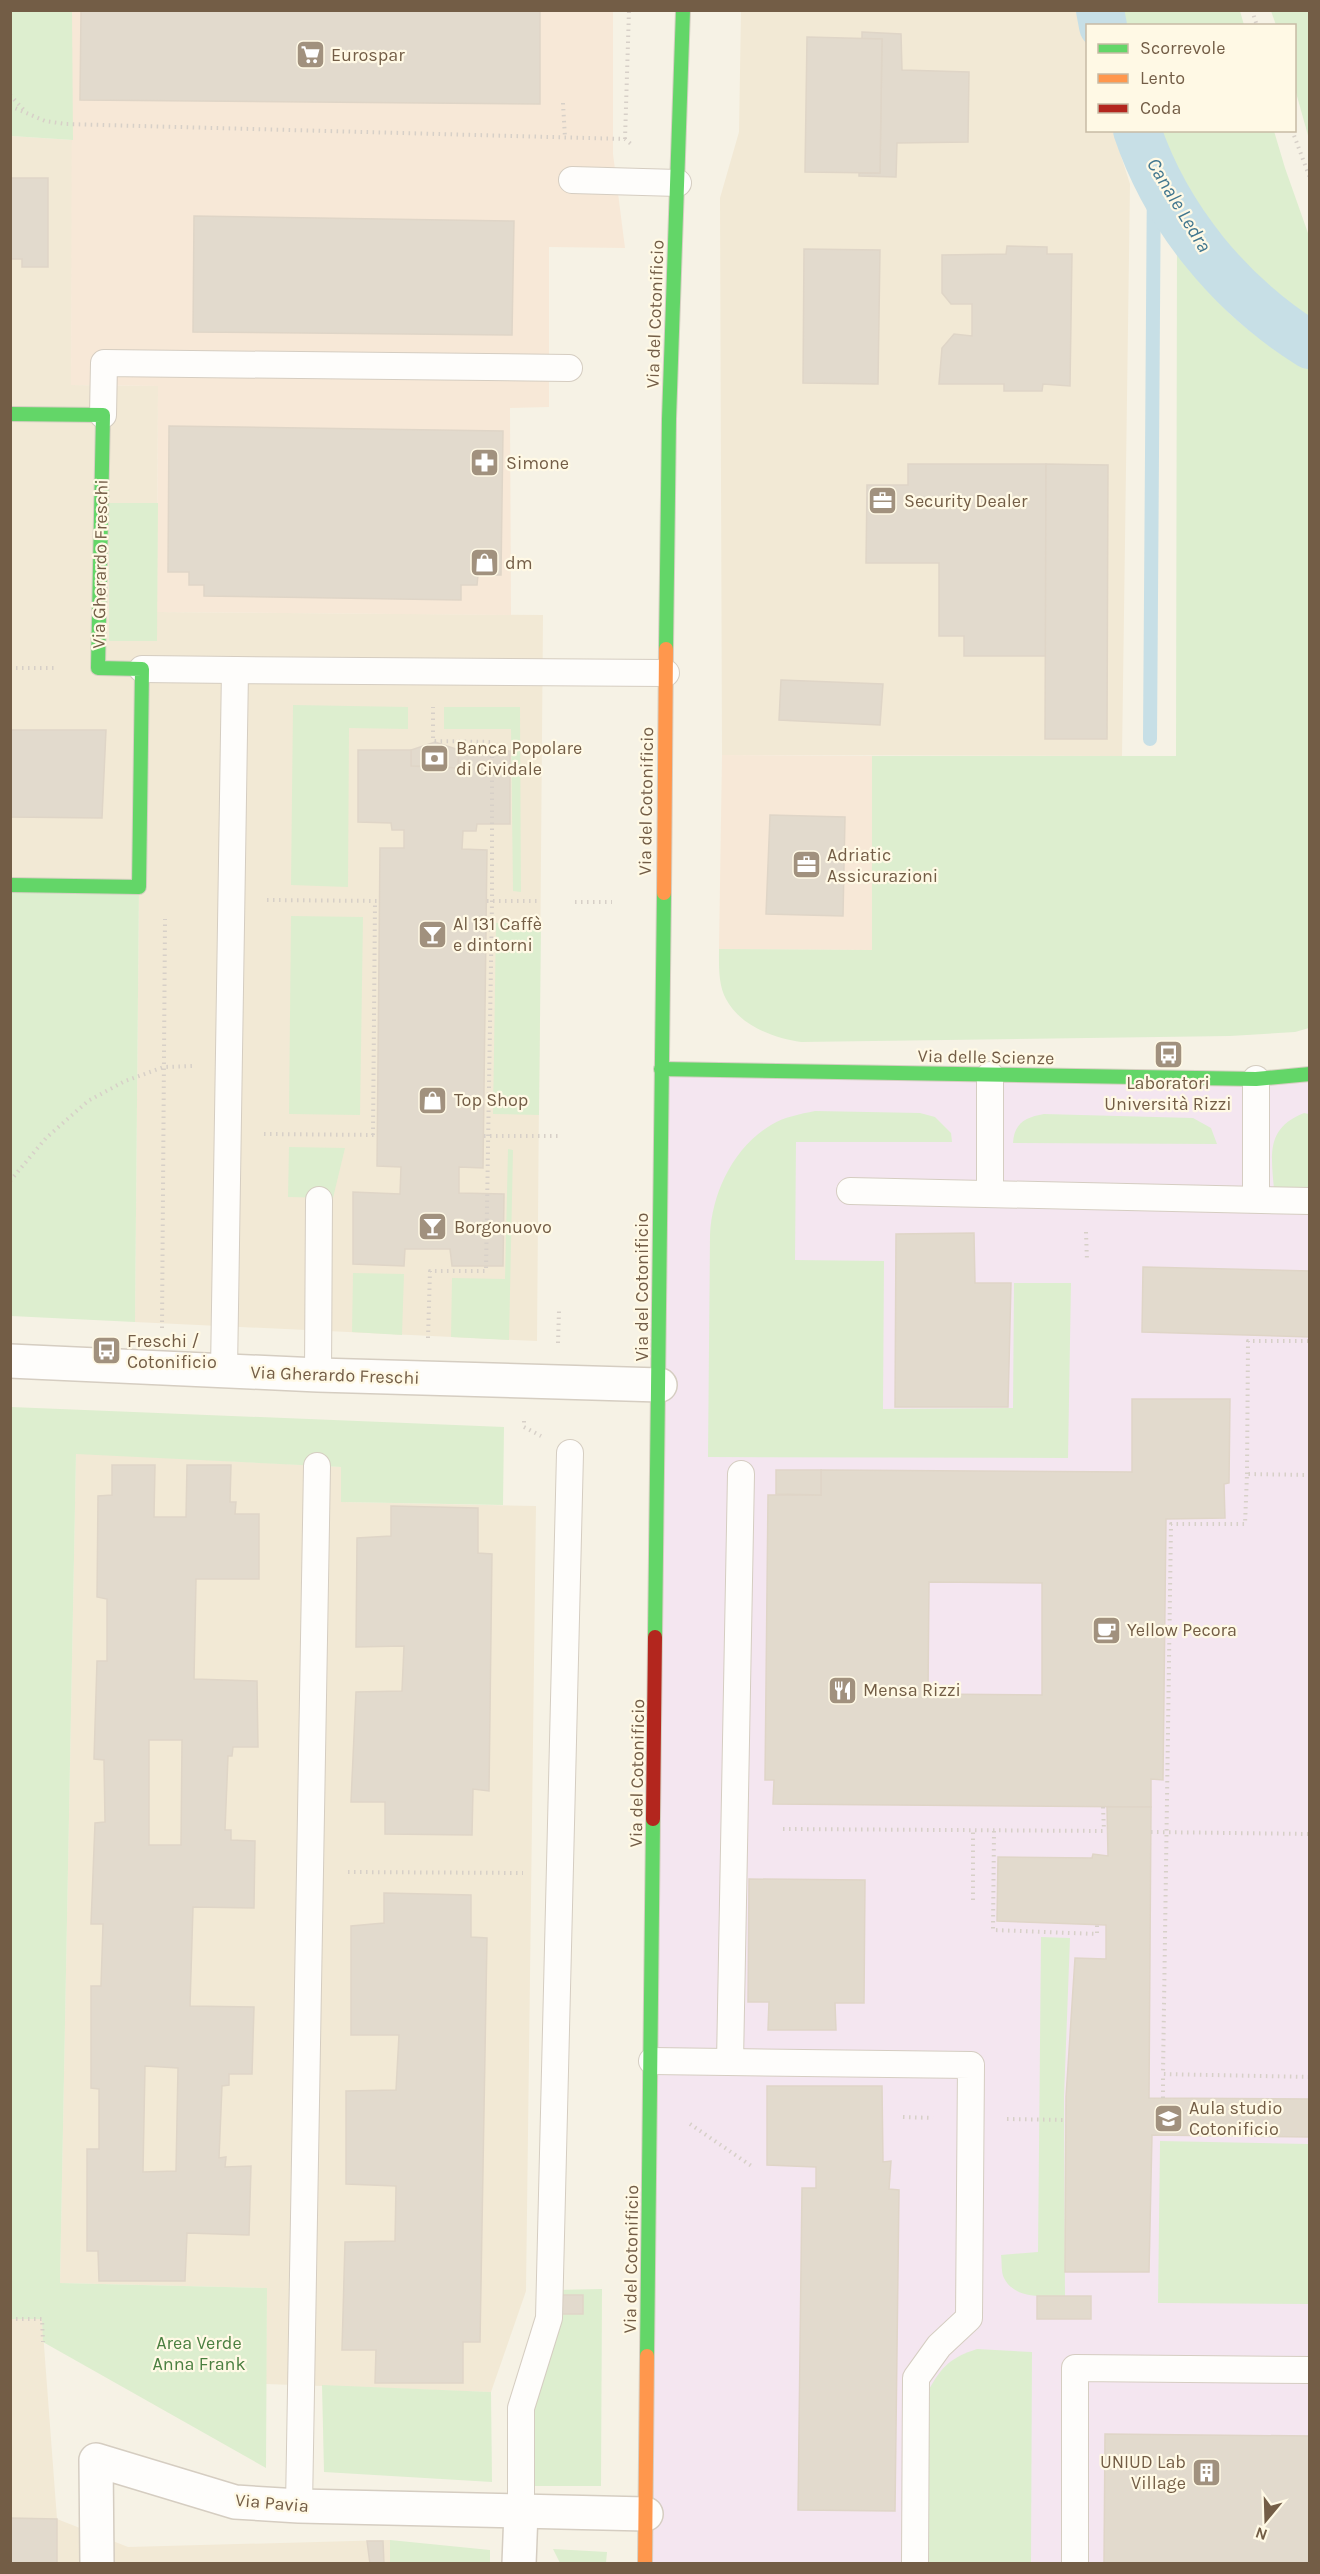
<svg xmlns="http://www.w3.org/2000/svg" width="1320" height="2574" viewBox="0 0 1320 2574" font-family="Karla,sans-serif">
<rect width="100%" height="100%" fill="#f6f2e5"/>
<g fill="#f2e9d5">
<polygon points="741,11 1084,11 1088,29 1088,130 1113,131 1130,184 1122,756 722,755 720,198 739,132"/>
<polygon points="10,136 73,140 71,385 158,386 157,612 543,615 537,1341 135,1322 139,888 11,885"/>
<polygon points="76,1453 342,1467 342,1502 536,1506 526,2291 491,2392 266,2384 267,2288 60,2283"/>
<polygon points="11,2319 42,2319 57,2519 128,2547 390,2540 390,2563 11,2564"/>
</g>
<g fill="#f7e8d7">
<polygon points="72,11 613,11 613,154 625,248 549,247 549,407 510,408 511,615 157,612 158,386 71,385"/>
<polygon points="722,755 872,756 872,950 719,949"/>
</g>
<polygon fill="#f4e6f0" points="661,1069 1309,1074 1309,2563 645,2564"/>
<g fill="#ddeecf">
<polygon points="10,11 72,11 73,140 11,136"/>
<polygon points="1116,11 1240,11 1244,25 1120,25"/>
<polygon points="1271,11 1309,11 1309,139 1295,89 1294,26 1276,25"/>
<path d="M1151,131H1274L1285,168L1309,236V331C1285,313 1260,294 1238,272C1199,233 1174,179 1151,131Z"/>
<path d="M1177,243C1197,278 1219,307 1250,331C1268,345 1290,356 1309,368V1028L1295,1032L1230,1036L801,1042C774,1038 740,1026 726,999C718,985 719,964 719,949L872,950V756H1176Z"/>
<polygon points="109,503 158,503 157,641 109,641"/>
<polygon points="293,705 408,707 408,729 349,728 348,887 291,885"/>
<polygon points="444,707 520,707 521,892 513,891 511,729 444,729"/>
<polygon points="10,885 139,887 135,1322 11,1316"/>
<polygon points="291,916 363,917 360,1115 289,1114"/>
<polygon points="496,923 541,924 539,1115 493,1114"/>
<path d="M815,1111L920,1113L935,1117L951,1133L952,1142H796L795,1260L884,1261L883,1409L1013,1408L1014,1283H1071L1068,1458L708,1457L710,1235C712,1193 733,1148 771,1125C784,1117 800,1114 815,1111Z"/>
<path d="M1304,1113L1309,1114V1190L1274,1189C1271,1154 1266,1128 1304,1113Z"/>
<path d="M1044,1114L1193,1118L1211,1128L1217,1144L1013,1143C1014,1123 1026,1117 1044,1114Z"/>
<polygon points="289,1147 345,1148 333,1198 288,1197"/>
<polygon points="508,1149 513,1150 509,1340 451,1337 452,1278 505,1279"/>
<polygon points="353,1273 404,1274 402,1335 352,1332"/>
<polygon points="11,1407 504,1427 503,1505 341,1502 341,1467 76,1454 60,2283 267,2288 266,2468 43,2342 42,2319 11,2319"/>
<path d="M1041,1937L1070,1938L1064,2097L1065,2296C1045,2296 1015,2300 1004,2278C1001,2273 1002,2261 1001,2255L1038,2252Z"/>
<polygon points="1160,2141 1309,2144 1309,2304 1158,2303"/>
<polygon points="602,2289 601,2486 530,2486 529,2409 554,2290"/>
<path d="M977,2349L1032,2352L1031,2563L927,2564L928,2391C942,2366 950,2358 977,2349Z"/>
<polygon points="322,2385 491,2392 492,2482 324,2472"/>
<polygon points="390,2540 490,2550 490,2563 390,2563"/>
<polygon points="553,2549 607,2552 606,2563 560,2563"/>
</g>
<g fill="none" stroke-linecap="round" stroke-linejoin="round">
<polyline stroke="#c7dfe6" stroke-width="14" points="1150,739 1154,169"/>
<g stroke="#c7dfe6" stroke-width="48">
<polyline points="1100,10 1103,26"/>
<path d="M1137,130C1167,219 1231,296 1310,345"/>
</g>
</g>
<g fill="#e2dacd" stroke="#dfd5c7" stroke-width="1.5" fill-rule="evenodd">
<polygon points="81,10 540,10 540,104 80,100"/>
<polygon points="862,32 901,34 902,70 969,72 968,142 897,143 896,177 859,176 859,173 880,173 882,39 862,39"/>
<polygon points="807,37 882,39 880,173 805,172"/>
<polygon points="10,178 48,178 48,267 22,267 22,259 10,259"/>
<polygon points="194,216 514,221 512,335 193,332"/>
<polygon points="1007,246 1047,247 1047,254 1072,254 1070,386 1043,384 1042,391 1004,391 1004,384 939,384 942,348 954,334 972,336 972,304 951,304 942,293 942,255 1006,254"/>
<polygon points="804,249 880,250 878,384 803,383"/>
<polygon points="169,426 503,431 501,575 478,575 477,585 461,585 461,600 204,596 204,585 189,585 189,572 168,572"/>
<polygon points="908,464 1046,464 1046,656 964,656 964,636 939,636 939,563 866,563 867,485 908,485"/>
<polygon points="1046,464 1108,465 1107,739 1045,739"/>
<polygon points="781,680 883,684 880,725 779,720"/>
<polygon points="10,730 106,730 102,818 10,817"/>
<polygon points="435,742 459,750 458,768 411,766 411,750"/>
<polygon points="358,750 411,750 411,766 458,768 459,750 510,751 510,824 477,824 476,831 463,831 462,849 487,850 483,1168 459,1167 459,1193 504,1194 503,1266 452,1266 450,1249 405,1249 404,1266 353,1264 353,1192 400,1194 401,1167 377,1166 380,848 404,848 404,830 392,830 391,823 358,822"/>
<polygon points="770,815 845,817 843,916 766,914"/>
<polygon points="974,1233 975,1283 1011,1283 1008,1407 895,1407 896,1234"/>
<polygon points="1143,1267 1310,1271 1310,1337 1142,1332"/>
<path d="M1132,1399H1230L1229,1483L1224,1484L1225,1518L1166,1519L1163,1780L1151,1779V1807L773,1804L774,1780H765L768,1495H821V1470L1132,1472ZM929,1582L1042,1583V1695L928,1694Z"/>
<path d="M112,1465H155L154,1517H186L187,1465H231L230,1502H236L235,1514H259V1579H196L194,1679L257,1681L258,1747H233L232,1756H228L225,1830H231V1840L255,1841L254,1908L193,1907L190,2006L254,2007L252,2074H229V2085L222,2086L219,2158L226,2157L225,2167L251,2166L249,2235L187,2233L185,2281H99L98,2251H87V2149H99V2089L91,2088V1986H101L103,1924H91L95,1823L105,1822L104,1760L94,1759L97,1661H107V1599L97,1597L98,1496L112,1495ZM149,1740H182L181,1845H149ZM145,2066L178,2068L176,2171L143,2172Z"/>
<polygon points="776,1470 821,1470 821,1495 776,1494"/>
<polygon points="391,1506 478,1508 478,1553 492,1554 489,1791 473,1789 472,1835 385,1834 385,1802 351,1802 356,1692 402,1691 404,1646 356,1647 357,1538 391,1536"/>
<polygon points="1107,1807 1151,1807 1149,2098 1310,2099 1310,2137 1152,2135 1149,2272 1065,2272 1066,2097 1075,1958 1106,1959 1106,1925 997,1921 998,1857 1092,1858 1093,1854 1108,1856"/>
<polygon points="749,1879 865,1880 864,2003 835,2003 836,2030 768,2030 769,2002 748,2002"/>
<polygon points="384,1893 471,1895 471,1937 487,1938 480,2342 463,2342 463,2383 375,2383 376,2350 342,2350 345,2242 395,2241 396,2186 346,2184 346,2091 396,2090 399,2035 351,2035 351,1926 384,1923"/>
<polygon points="767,2086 882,2086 883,2162 891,2161 889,2189 899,2190 895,2511 798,2510 802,2188 816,2188 816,2167 767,2165"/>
<rect x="562" y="2295" width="21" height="19"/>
<rect x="1037" y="2296" width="54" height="23"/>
<polygon points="1105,2434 1310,2436 1310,2564 1104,2564"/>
<polygon points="10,2518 57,2519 57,2564 10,2564"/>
<polygon points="367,2541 383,2541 384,2564 370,2564"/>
</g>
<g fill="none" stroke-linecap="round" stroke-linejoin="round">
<defs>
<g id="lane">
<polyline points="572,180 678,183"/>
<polyline points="103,415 104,363 569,368"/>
<polyline points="142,669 235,670"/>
<polyline points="1256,1079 1256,1199"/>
<polyline points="850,1191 1310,1201"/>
<polyline points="990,1194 990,1075"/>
<polyline points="224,1371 235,670 666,673"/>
<polyline points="318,1375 319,1200"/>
<polyline points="652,2061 971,2065 969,2318 939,2346 916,2378 915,2564"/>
<polyline points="730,2062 741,1474"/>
<polyline points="299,2506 317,1466"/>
<polyline points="521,2512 521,2408 549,2318 570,1453"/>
<polyline points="1075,2564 1075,2368 1310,2370"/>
</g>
<g id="street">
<polyline points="10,1361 318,1375 660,1385"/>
<polyline points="97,2564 96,2460 235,2502 299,2506 646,2514"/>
<polyline points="519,2564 521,2512"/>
</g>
<g id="fast">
<polyline points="10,414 103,415 98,668 142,669 139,887 10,885"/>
<polyline points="666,649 669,419 683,10"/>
<polyline points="661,1069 1256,1079 1310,1074"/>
<polyline points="655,1637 664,893"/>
<polyline points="647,2356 653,1819"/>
</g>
<g id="slow">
<polyline points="664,893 666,649"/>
<polyline points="645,2564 647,2356"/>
</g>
<polyline id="jam" points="653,1819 655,1637"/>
</defs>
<use href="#lane" stroke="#d5cdc1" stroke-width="28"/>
<use href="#street" stroke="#d5cdc1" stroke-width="36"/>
<use href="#fast" stroke="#d6cfc2" stroke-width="16"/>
<use href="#slow" stroke="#d6cfc2" stroke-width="16"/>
<use href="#jam" stroke="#d6cfc2" stroke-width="16"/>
<g stroke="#d7d0c8" stroke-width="4" stroke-dasharray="1.5 4.5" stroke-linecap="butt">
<polyline points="1252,10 1257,26"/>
<polyline points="10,95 24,110"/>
<polyline points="563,103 565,138"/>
<polyline points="10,106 45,121 66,124 625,139 631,144"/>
<polyline points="1292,130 1310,178"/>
<polyline points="625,139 629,10"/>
<polyline points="10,668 58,668"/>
<polyline points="267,900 380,901"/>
<polyline points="487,901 541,901"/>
<polyline points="575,902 612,902"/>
<polyline points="264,1134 377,1135"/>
<polyline points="373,1135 375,901"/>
<polyline points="484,1136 560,1136"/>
<polyline points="10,1181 46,1138 88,1101 125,1081 164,1067 193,1066"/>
<polyline points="1086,1232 1087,1261"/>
<polyline points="162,1328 165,919"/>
<polyline points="428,1338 430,1271 486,1271 492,902 492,742 433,741 433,707"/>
<polyline points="558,1343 559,1311"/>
<polyline points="524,1421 524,1427 541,1436"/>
<polyline points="1247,1474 1248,1341 1310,1341"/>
<polyline points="1310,1475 1247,1474 1245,1524 1171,1524 1163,2074 1310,2077"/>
<polyline points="1103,1807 1104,1831"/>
<polyline points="783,1829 1107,1831"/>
<polyline points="994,1831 993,1930 1097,1934 1097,1924"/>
<polyline points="1151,1832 1310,1834"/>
<polyline points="348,1872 523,1873"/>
<polyline points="973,1900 973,1831"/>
<polyline points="1163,2098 1163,2074"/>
<polyline points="903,2117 933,2118"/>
<polyline points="1007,2119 1066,2120"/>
<polyline points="690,2124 753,2167"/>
<polyline points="10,2319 42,2319 43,2342"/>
</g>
<use href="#lane" stroke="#fefdfb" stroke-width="26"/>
<use href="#street" stroke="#fefdfb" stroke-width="33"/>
<use href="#fast" stroke="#63d668" stroke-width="14"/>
<use href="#slow" stroke="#ff974d" stroke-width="14"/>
<use href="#jam" stroke="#b3261e" stroke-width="14"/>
</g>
<defs>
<symbol id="supermarket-square" viewBox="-11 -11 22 22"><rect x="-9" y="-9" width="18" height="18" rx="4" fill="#a1917e" stroke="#fff9e5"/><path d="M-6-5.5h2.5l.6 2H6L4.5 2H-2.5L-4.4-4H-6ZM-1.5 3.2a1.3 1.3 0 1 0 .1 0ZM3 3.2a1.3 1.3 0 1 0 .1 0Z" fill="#fff"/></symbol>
<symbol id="pharmacy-square" viewBox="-11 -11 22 22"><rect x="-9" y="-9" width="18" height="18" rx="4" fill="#a1917e" stroke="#fff9e5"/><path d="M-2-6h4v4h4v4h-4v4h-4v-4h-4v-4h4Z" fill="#fff"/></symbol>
<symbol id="office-square" viewBox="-11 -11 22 22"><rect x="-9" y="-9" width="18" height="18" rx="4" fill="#a1917e" stroke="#fff9e5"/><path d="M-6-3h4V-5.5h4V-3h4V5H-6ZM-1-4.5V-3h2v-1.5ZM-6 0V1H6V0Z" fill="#fff"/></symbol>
<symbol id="shop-square" viewBox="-11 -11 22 22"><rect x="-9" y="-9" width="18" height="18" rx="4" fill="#a1917e" stroke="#fff9e5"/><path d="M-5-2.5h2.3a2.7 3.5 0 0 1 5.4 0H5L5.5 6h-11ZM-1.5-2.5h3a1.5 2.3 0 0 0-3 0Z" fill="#fff"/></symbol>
<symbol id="bank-square" viewBox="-11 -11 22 22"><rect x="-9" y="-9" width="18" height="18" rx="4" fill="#a1917e" stroke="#fff9e5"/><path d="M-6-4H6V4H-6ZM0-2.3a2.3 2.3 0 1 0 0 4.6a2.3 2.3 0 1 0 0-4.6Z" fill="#fff"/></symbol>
<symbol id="bar-square" viewBox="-11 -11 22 22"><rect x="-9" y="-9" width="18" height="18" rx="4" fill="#a1917e" stroke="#fff9e5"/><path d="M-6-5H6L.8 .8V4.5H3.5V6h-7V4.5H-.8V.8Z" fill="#fff"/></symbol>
<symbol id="bus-square" viewBox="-11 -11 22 22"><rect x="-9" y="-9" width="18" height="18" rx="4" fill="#a1917e" stroke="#fff9e5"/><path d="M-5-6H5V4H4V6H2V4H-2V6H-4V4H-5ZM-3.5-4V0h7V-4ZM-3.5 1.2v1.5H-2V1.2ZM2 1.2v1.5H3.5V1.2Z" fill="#fff"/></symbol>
<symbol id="cafe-square" viewBox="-11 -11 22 22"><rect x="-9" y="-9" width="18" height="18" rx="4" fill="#a1917e" stroke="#fff9e5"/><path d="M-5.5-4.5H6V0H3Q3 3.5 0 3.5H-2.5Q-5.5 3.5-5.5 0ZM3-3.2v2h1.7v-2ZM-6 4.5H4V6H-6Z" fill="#fff"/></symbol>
<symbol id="restaurant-square" viewBox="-11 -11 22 22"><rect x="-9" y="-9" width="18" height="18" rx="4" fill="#a1917e" stroke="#fff9e5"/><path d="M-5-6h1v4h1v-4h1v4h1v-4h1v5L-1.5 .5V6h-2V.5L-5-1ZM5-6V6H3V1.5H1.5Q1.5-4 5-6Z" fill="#fff"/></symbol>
<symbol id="university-square" viewBox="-11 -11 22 22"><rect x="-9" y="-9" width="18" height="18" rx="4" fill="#a1917e" stroke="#fff9e5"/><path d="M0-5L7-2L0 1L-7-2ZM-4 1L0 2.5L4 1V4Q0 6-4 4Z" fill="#fff"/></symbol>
<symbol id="building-square" viewBox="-11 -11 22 22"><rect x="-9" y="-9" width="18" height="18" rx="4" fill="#a1917e" stroke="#fff9e5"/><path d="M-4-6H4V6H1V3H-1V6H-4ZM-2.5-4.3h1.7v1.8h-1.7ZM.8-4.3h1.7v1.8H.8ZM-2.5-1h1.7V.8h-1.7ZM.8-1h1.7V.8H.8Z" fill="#fff"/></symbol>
</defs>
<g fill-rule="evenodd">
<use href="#supermarket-square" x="294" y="38" width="33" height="33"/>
<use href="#pharmacy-square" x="468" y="446" width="33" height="33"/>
<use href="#office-square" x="866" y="484" width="33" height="33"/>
<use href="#shop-square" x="468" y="546" width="33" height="33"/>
<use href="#bank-square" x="418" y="742" width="33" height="33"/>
<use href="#office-square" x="790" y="848" width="33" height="33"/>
<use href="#bar-square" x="416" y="918" width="33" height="33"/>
<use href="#bus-square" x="1152" y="1038" width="33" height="33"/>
<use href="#shop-square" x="416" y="1084" width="33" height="33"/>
<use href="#bar-square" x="416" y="1210" width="33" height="33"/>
<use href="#bus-square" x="90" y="1334" width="33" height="33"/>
<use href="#cafe-square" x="1090" y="1614" width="33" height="33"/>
<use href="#restaurant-square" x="826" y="1674" width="33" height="33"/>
<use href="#university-square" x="1152" y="2102" width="33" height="33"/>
<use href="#building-square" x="1190" y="2456" width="33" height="33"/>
</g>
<g text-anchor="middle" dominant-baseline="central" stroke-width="4.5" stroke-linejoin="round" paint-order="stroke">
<g font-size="18" fill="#735d46" stroke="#fff9e5" text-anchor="start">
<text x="331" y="55">Eurospar</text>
<text x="506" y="463">Simone</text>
<text x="904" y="501">Security Dealer</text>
<text x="505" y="563">dm</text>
<text x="456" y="748">Banca Popolare<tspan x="456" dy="21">di Cividale</tspan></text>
<text x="827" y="855">Adriatic<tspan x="827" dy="21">Assicurazioni</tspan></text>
<text x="453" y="924">Al 131 Caffè<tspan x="453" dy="21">e dintorni</tspan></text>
<text x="1168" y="1083" text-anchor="middle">Laboratori<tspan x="1168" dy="21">Università Rizzi</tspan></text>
<text x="454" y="1100">Top Shop</text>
<text x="454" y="1227">Borgonuovo</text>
<text x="127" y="1341">Freschi /<tspan x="127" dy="21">Cotonificio</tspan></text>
<text x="1127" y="1630">Yellow Pecora</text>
<text x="863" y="1690">Mensa Rizzi</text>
<text x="1189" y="2108">Aula studio<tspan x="1189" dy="21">Cotonificio</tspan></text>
<text x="1186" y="2462" text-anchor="end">UNIUD Lab<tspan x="1186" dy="21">Village</tspan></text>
</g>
<g font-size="18" fill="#735d46" stroke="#fff9e5">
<text transform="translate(655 314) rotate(-88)">Via del Cotonificio</text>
<text transform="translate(100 564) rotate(-89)">Via Gherardo Freschi</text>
<text transform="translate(646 801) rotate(-89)">Via del Cotonificio</text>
<text transform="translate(986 1057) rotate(1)">Via delle Scienze</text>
<text transform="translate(642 1287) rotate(-90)">Via del Cotonificio</text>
<text transform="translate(335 1375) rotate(2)">Via Gherardo Freschi</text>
<text transform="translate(637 1773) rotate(-89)">Via del Cotonificio</text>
<text transform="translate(631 2259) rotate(-89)">Via del Cotonificio</text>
<text transform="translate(272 2503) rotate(5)">Via Pavia</text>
</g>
<g font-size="18" fill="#4a7f40" stroke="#fff9e5">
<text x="199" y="2343">Area Verde<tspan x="199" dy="21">Anna Frank</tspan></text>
</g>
<g font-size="20" font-style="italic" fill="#42778f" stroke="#fff9e5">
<text transform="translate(1179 205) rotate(59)">Canale Ledra</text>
</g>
</g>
<rect width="1320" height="2574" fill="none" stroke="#735d46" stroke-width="24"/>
<rect x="1086" y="24" width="210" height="108" fill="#fff9e5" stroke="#c7bba5" stroke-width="1.5"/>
<rect x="1098" y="44" width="30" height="9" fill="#63d668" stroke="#c7bba5" stroke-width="1.5"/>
<text x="1140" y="54" font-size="18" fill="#735d46">Scorrevole</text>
<rect x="1098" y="74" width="30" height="9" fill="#ff974d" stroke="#c7bba5" stroke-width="1.5"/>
<text x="1140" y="84" font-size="18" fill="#735d46">Lento</text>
<rect x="1098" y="104" width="30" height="9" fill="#b3261e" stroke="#c7bba5" stroke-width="1.5"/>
<text x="1140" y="114" font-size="18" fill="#735d46">Coda</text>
<g transform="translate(1266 2520) rotate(199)" stroke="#fff9e5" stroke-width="4.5" paint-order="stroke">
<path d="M0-4.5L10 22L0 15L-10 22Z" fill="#735d46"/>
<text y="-9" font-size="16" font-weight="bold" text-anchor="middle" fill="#735d46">N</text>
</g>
</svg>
